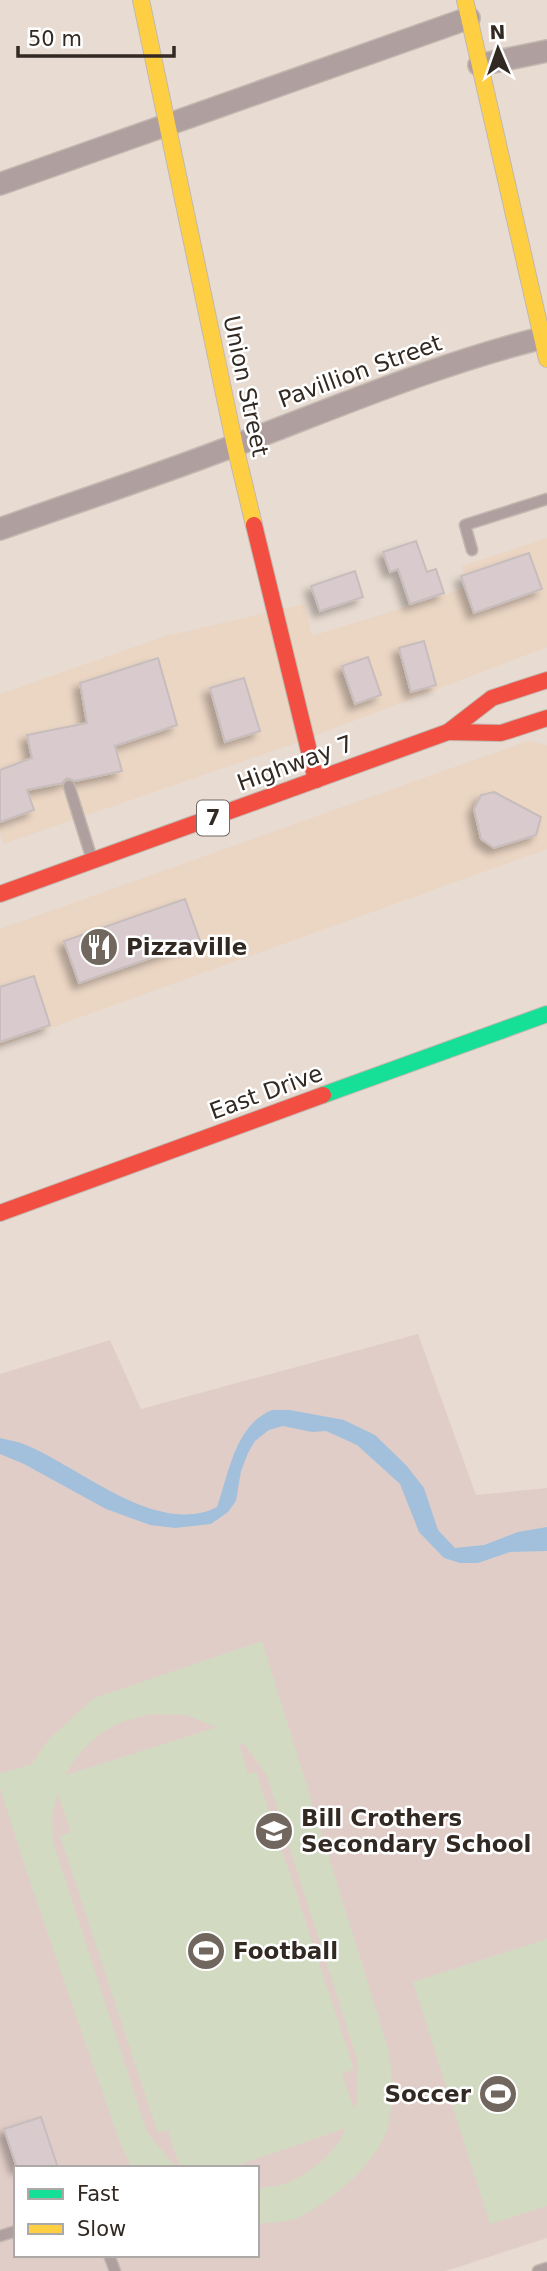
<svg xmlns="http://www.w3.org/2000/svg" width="547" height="2271" viewBox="0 0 547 2271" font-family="'DejaVu Sans',sans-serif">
<defs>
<filter id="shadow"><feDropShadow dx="-6" dy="6" stdDeviation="3.5" flood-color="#0004"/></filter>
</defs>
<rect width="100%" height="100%" fill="#e8dbd1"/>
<g fill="#ebd5c3">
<polygon points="547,538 547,647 293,744 3,844 0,833 0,694 166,636 304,604 312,636 467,588 462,566"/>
<polygon points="528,741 547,745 547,849 0,1046 0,929"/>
</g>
<path fill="#e1cdc8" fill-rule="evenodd" d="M418,1334L476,1495L547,1488V2238L446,2271H0V1374L110,1340L141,1409ZM16,2168H257V2255H16Z"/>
<g fill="#d3dac2" fill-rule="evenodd">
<path d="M262,1641L389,2051C392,2076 394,2101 388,2126C379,2162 328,2205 295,2219C284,2223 269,2222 257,2224V2189C265,2187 272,2187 280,2185C304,2179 338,2152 346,2128L230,2168H132L120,2143L29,1879L0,1788V1773L31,1765L49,1739L94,1698ZM151,1714L186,1715L217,1727L66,1775C75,1754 97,1733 118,1724C128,1719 140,1717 151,1714ZM238,1741L247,1747L267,1776L358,2062L357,2101L354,2109L342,2074L354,2069L256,1772L248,1774ZM58,1793L71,1832L60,1836L158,2133L168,2130L180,2167L171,2162L147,2132L53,1842L52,1817Z"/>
<polygon points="547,1939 547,2206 490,2224 413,1982"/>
</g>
<path fill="#a2c0dc" d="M272,1410H290L344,1420L375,1435L406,1465L424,1488L438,1530L455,1548L484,1545L518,1532L547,1527V1551L510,1552L478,1563H460L444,1558L419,1532L400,1484L357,1445L326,1431L312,1432L283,1426L269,1430L255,1441L248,1453L241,1471L236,1501L228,1512L211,1524L175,1528L150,1525L106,1509L24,1464L0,1454V1438C7,1440 15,1441 21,1443C77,1464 156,1538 217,1507C229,1473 235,1425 272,1410Z"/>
<g fill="#d9cacd" stroke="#c7bdbc" stroke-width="2" filter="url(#shadow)">
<polygon points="416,541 427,572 436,569 444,593 410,604 398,569 390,572 383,552"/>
<polygon points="529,553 542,589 474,613 461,576"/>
<polygon points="355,571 363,597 320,611 311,586"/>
<polygon points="424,641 436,685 411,692 399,648"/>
<polygon points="368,657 381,695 355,704 342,666"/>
<polygon points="158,658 177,725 115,746 122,771 75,781 67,778 62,783 27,790 34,810 0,822 0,770 32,758 27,735 87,723 80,683"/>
<polygon points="244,678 260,731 225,742 210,688"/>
<polygon points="494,792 541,817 536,835 494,848 481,839 474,809 481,795"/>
<polygon points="185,899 200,941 79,983 64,941"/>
<polygon points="34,976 50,1025 0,1042 0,987"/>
<polygon points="41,2117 58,2168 17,2168 4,2129"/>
</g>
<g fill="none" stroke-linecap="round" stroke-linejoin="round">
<defs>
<g id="lane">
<polyline points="472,550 465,525 547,499"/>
<polyline points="69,786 91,856"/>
<polyline points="0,2236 16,2231"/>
<polyline points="109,2255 115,2271"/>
<polyline points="538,2271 547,2268"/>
</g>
<g id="street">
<polyline points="479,65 547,51"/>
<polyline points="0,184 469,18"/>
<path d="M0,529C79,501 158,475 236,445C337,407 437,364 542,338"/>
</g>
<polyline id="fast" points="323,1095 547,1014"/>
<g id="slow">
<polyline points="141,0 235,446 254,525"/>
<polyline points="465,0 547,359"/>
</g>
<g id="jam">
<polyline points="254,525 316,780"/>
<polyline points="448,732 501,733 547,718"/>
<polyline points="0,894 448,732 492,698 547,680"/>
<polyline points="0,1213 323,1095"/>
</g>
</defs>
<use href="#lane" stroke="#c2b8b0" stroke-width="13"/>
<use href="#street" stroke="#c2b8b0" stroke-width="24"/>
<use href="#fast" stroke="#c2b8b0" stroke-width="18"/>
<use href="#slow" stroke="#c2b8b0" stroke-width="18"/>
<use href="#jam" stroke="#c2b8b0" stroke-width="18"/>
<use href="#lane" stroke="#b09f9f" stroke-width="10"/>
<use href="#street" stroke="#b09f9f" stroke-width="21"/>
<use href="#fast" stroke="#16e098" stroke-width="16"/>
<use href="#slow" stroke="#ffcf43" stroke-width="16"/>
<use href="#jam" stroke="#f24e42" stroke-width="16"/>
</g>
<defs>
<symbol id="restaurant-disc" viewBox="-11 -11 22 22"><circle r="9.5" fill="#72675f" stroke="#fff"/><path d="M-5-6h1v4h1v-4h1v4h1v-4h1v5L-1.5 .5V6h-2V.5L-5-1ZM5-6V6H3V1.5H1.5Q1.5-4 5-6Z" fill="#fff"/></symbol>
<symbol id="school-disc" viewBox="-11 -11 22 22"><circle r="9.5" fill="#72675f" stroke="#fff"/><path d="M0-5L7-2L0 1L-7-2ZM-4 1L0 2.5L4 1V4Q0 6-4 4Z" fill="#fff"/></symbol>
<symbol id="stadium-disc" viewBox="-11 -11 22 22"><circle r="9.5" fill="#72675f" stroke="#fff"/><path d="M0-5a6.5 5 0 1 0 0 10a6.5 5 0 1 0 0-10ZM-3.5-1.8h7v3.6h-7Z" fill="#fff"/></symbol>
</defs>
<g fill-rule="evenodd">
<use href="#restaurant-disc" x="77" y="925" width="44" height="44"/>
<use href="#school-disc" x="252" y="1809" width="44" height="44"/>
<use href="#stadium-disc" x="184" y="1929" width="44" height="44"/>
<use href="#stadium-disc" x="476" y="2072" width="44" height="44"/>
</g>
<g text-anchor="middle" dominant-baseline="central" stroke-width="5" stroke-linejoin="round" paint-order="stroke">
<rect fill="#fff" stroke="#706964" stroke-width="2" x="197" y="800.5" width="32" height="35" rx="5"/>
<g font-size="21" font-weight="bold" fill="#322922">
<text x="213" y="818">7</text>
</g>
<g font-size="23" fill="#322922" stroke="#fff">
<text transform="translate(360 371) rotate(-20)">Pavillion Street</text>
<text transform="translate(246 386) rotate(78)">Union Street</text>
<text transform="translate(295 763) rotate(-20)">Highway 7</text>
<text transform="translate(266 1092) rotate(-20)">East Drive</text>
</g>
<g font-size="23" font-weight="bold" fill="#322922" stroke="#fff" text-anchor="start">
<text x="126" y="947">Pizzaville</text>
<text x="301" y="1818">Bill Crothers<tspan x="301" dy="26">Secondary School</tspan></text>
<text x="233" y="1951">Football</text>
<text x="471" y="2094" text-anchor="end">Soccer</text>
</g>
</g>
<rect x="14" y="2166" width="245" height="91" fill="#ffffff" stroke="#ada9a7" stroke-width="2"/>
<rect x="28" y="2189" width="35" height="10" fill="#16e098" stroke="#ada9a7" stroke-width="2"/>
<text x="77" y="2201" font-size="21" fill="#322922">Fast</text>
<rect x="28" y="2224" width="35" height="10" fill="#ffcf43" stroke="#ada9a7" stroke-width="2"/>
<text x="77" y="2236" font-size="21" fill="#322922">Slow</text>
<g transform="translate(498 49) rotate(358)" stroke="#ffffff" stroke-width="5" paint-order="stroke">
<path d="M0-5L12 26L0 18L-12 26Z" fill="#322922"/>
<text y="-10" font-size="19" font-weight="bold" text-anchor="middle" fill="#322922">N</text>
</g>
<path d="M18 46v10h156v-10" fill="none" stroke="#322922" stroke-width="3.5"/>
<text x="28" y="46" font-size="21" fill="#322922" stroke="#ffffff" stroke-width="5" paint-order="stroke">50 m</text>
</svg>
